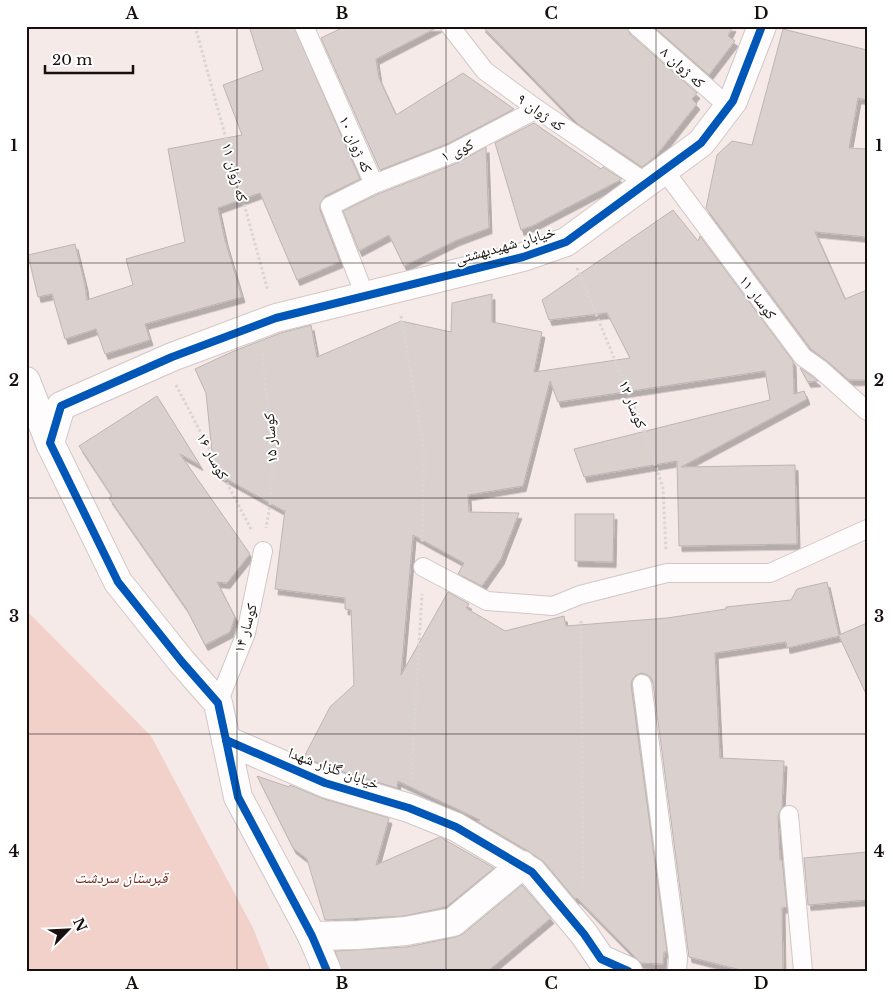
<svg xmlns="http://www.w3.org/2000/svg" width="893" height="997" viewBox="0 0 893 997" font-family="'Libre Baskerville','Noto Naskh Arabic',serif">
<defs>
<filter id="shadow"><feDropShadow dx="3" dy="5.5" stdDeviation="0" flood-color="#0004"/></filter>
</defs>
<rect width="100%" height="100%" fill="#f6eae8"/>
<polygon fill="#f2d1cb" points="26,610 151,736 253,928 270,971 26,971"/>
<g fill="#dad1cf" stroke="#beb5b3" filter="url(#shadow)">
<polygon points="249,26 294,26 360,179 325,196 320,204 320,210 340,262 297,280 260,193 218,208 225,240 242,297 145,324 150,340 105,354 96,329 65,339 52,294 38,297 28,255 75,244 85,285 87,300 133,285 126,259 185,242 168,149 242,135 223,85 263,70"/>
<polygon points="346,26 440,26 376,59 379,78 396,115 463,73 514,109 447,144 380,170 321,38"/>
<polygon points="482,26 627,26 630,34 697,93 692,99 697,104 655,157 642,167 578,124"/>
<polygon points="653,26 733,26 728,36 735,41 709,75"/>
<polygon points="783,29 867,50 867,100 858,98 849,148 867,149 867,237 815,232 845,299 867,290 867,380 849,380 827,361 811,349 706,208 717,155 732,141 752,145"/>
<polygon points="534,123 601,169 603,167 622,179 534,225 521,230 495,143"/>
<polygon points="486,147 489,228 457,240 404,266 389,235 359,251 343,211 378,194 455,164"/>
<polygon points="673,210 698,241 700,236 793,361 794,394 804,391 807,399 681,467 795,465 797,544 679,546 677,461 584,477 574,449 770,400 765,371 558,402 550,381 523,486 468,495 469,512 519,513 501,559 482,586 458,574 464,563 413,535 401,675 448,592 469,604 466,608 505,631 564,616 566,626 667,618 726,609 726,607 791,600 797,589 827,582 839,635 867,623 867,696 839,636 787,648 786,642 715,653 720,758 784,761 782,807 778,816 780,860 782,860 787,907 782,908 783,971 745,971 689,957 653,683 651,678 646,674 641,673 636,675 632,680 631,685 667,952 664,952 663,964 641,963 577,898 575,899 544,862 528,851 477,821 480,820 398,781 397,788 330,768 304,757 330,707 354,685 351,610 345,609 345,598 275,589 285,510 284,511 214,472 206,393 195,369 234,351 281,333 311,325 317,357 401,321 451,332 452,303 492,294 492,322 542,332 534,372 630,358 607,313 549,320 542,300"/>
<polygon points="800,368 813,377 818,381 808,382"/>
<polygon points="157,396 200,465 180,454 250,554 227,583 217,582 235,617 230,632 205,645 186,608 109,498 112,496 79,446"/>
<polygon points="575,514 614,514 613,562 575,561"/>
<polygon points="257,776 289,787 290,785 321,798 389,818 376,865 440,837 494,868 446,907 404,916 325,920 307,859 293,848"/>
<polygon points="867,852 867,900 808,905 804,858"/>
<polygon points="522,885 551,918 488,971 342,971 335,951 407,947 456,937 463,934"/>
</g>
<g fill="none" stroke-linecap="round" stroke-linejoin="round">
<defs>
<g id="service">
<polyline points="304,26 374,184 330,206 365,296"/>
<polyline points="450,26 485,71 537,109 646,183"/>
<polyline points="637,26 729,107"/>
<polyline points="664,170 803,357 820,369 867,411"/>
<polyline points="374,184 451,154 537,109"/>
<polyline points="423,567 487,601 553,606 580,595 667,573 770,573 867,529"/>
<polyline points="642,684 678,957 677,971"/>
<polyline points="218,703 246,633 263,551"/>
<polyline points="789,815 803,971"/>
</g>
<g id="minor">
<polyline points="26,381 50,443"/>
<polyline points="226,740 218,703 182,662 118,582 50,443 61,406 172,357 276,318 523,257 566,242 701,143 733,101 762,26"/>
<polyline points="312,936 358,935 406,931 453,922 522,865"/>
<polyline points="327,971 312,936 238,797 226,740 325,783 409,808 456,827 532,872 584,934 601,959 628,971"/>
</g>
</defs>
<use href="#service" stroke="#d1c8c6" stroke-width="20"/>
<use href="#minor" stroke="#d1c8c6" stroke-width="30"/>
<g stroke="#d8d5d4" stroke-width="3" stroke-dasharray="2.5 2.5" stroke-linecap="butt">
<polyline points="195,26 268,291"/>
<polyline points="577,268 645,433 663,488 666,550"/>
<polyline points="401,316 424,449 422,545"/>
<polyline points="262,353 273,461 270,505 266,528"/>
<polyline points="176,385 252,531"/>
<polyline points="581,621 583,887"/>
<polyline points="411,780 422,594"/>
</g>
<use href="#service" stroke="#fefcfc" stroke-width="18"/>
<use href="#minor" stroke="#fefcfc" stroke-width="28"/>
<defs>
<g id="cycleway">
<polyline points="226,740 218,703 182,662 118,582 50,443 61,406 172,357 276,318 523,257 566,242 701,143 733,101 762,26"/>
<polyline points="327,971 312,936 238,797 226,740 325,783 409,808 456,827 532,872 584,934 601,959 628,971"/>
</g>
</defs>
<use href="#cycleway" stroke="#fff" stroke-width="11"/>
<use href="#cycleway" stroke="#0057b8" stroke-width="8"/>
</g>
<path fill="none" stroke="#17100e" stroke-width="1" stroke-opacity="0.55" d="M237,26V971M446,26V971M656,26V971M26,263H867M26,498H867M26,734H867"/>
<g text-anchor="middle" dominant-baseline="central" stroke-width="4" stroke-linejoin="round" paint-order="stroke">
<g font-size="15" fill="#17100e" stroke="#fff">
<text transform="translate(683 67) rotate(42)">که ژوان ۸</text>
<text transform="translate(541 112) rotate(35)">که ژوان ۹</text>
<text transform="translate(356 144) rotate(66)">که ژوان ۱۰</text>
<text transform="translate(457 150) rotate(-25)">کوی ۱</text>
<text transform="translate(235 172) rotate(74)">که ژوان ۱۱</text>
<text transform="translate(505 245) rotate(-16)">خیابان شهیدبهشتی</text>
<text transform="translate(758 297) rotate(53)">کوسار ۱۱</text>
<text transform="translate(633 404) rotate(68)">کوسار ۱۲</text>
<text transform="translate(270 438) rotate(-94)">کوسار ۱۵</text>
<text transform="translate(213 456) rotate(62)">کوسار ۱۶</text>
<text transform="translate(245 628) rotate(-74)">کوسار ۱۴</text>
<text transform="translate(334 768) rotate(20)">خیابان گلزار شهدا</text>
</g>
<g font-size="15" font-style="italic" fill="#6f2316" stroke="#fff">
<text x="121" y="877">قبرستان سردشت</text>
</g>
</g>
<rect width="893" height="997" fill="none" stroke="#ffffff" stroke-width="55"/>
<g transform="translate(68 930) rotate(66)" stroke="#ffffff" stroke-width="4" paint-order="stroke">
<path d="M0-4L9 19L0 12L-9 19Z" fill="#17100e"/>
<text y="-8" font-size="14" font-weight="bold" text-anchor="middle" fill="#17100e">N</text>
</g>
<path d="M45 65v8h88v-8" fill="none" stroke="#17100e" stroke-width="2.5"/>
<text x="52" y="65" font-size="15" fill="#17100e" stroke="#ffffff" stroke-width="4" paint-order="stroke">20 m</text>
<rect x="28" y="28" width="838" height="942" fill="none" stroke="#17100e" stroke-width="2"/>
<g font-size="16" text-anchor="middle" font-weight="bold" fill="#17100e">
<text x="132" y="19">A</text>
<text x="342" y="19">B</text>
<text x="551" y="19">C</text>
<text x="761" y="19">D</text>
<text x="14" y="151">1</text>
<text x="879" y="151">1</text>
<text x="14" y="386">2</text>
<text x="879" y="386">2</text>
<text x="14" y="622">3</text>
<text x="879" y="622">3</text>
<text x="14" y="857">4</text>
<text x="879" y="857">4</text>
<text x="132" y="989">A</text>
<text x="342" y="989">B</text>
<text x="551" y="989">C</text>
<text x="761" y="989">D</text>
</g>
</svg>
